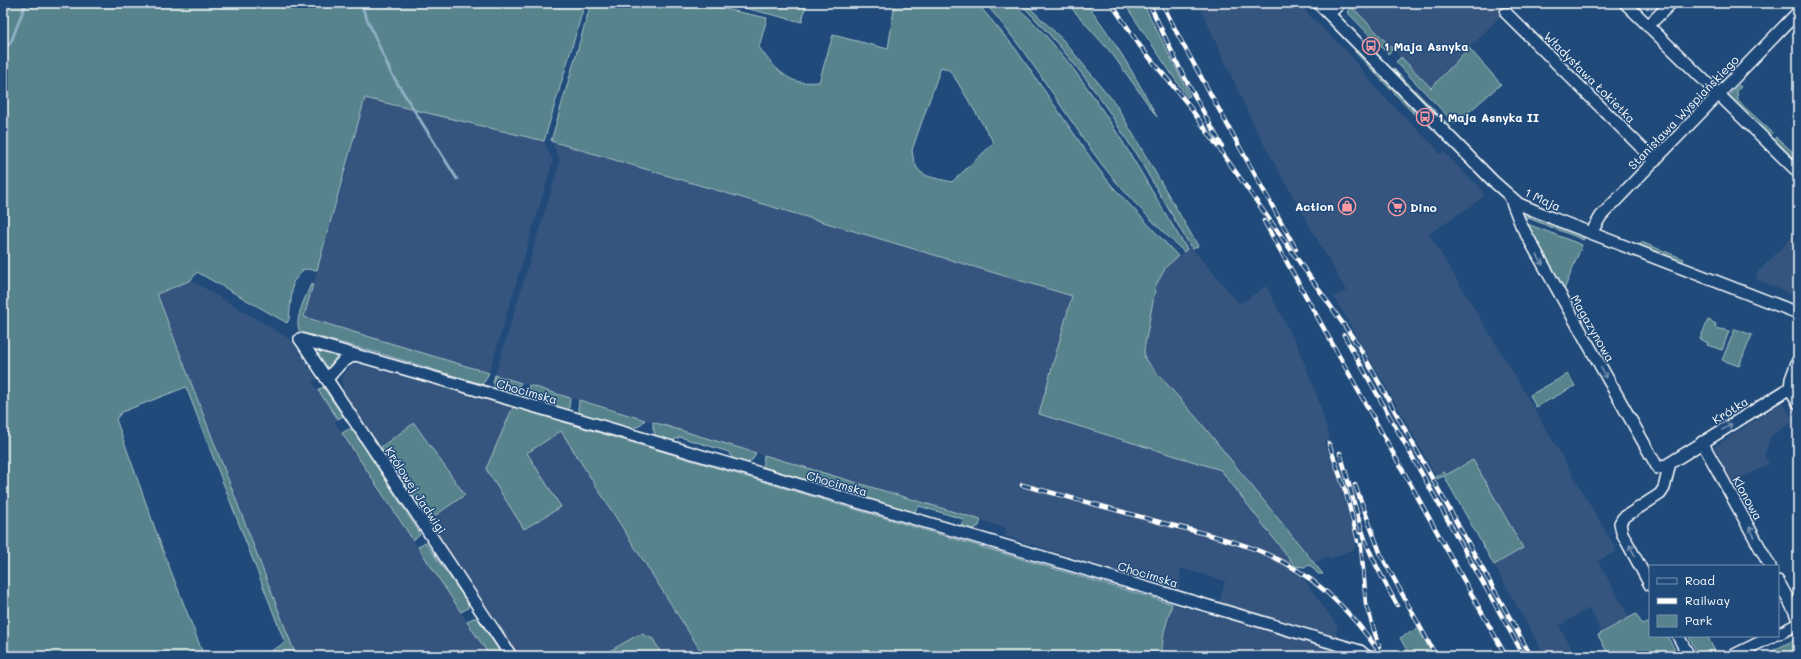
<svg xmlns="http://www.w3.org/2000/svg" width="1801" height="659" viewBox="0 0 1801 659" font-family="Mali,sans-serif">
<rect width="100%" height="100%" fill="#1f4a7a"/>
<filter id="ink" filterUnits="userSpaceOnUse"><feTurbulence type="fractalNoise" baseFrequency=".025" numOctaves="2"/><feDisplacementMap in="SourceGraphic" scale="8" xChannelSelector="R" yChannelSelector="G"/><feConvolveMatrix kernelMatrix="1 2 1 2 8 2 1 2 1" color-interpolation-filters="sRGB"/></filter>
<g filter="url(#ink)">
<g fill="#35557e">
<polygon points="1198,3 1297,3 1350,55 1379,92 1436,148 1440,154 1444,152 1474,183 1475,182 1481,188 1484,197 1429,234 1507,362 1617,551 1598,561 1629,617 1602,633 1589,608 1559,626 1576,656 1545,656 1494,565 1523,548 1473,461 1446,475 1444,472 1436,476 1408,425 1334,297 1346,291 1257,132"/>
<polygon points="1357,3 1506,3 1510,6 1431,88 1352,7"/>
<polygon points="365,98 544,141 553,161 489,373 304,317 346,173"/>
<polygon points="551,141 1072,296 1039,414 1221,470 1295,566 1298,574 1303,578 1338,627 1335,638 1219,604 1225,581 1181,568 1179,590 1004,536 1006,528 495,375 560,161"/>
<polygon points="1798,231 1798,297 1756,279 1758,272"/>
<polygon points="1190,246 1240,304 1266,286 1297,345 1315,389 1330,439 1324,442 1341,485 1356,546 1354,549 1330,559 1328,556 1315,563 1201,423 1144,359 1144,350 1156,285 1166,267"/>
<polygon points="191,280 290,339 317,379 312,382 338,419 335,422 490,656 296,656 157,294"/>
<polygon points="357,364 553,418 704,656 518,656 427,521 465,495 415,423 381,447 343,391 342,379 345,373 351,366"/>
<polygon points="1782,402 1794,421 1771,436 1764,456 1769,464 1732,483 1714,447"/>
<polygon points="1172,604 1354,656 1161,656 1164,632"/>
</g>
<g fill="#56838c" stroke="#aac1c6" fill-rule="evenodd">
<polygon points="3,3 585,3 544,141 365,98 317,270 304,269 293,282 289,319 287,323 197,272 191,280 157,294 296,656 262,656 285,643 186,387 122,412 116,419 162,548 204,656 3,656"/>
<path d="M591,3H697L767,18L759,47C768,60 783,79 800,82C806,83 813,82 819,82L833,35L888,49L895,3H977L1015,48L1097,167L1113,187L1178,256L1166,267L1156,285L1144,350L1145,359L1201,423L1323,574H1318L1310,565L1304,567L1295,566L1221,470L1039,414L1072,296L551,141ZM941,67L947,69L952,73L994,143L952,182C928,176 915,178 912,150Z"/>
<polygon points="724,3 806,3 802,22"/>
<path d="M985,3H1013C1089,71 1134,164 1187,249L1184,252C1151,220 1118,188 1092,151C1057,101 1025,49 985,3Z"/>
<path d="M1020,3L1026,4L1063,40L1115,103L1198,246L1193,249L1190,246C1167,207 1145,167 1120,129C1092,83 1058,42 1020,3Z"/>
<path d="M1067,3H1086C1114,39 1136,77 1157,117L1113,55Z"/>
<polygon points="1124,3 1143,3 1190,96 1187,97"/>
<polygon points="1352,3 1357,3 1352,7 1393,49 1388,54 1347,12"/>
<polygon points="1469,48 1501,84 1455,124 1396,62 1401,57 1431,88"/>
<polygon points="1354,51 1358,51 1409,102 1414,114"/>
<polygon points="1393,68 1451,127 1448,128 1395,73"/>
<polygon points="1739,85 1741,87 1737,91 1738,101 1773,133 1768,138 1727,97"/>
<polygon points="1776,137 1795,154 1798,154 1798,165 1772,141"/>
<polygon points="1526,215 1582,235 1584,240 1523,216"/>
<polygon points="1525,223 1582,245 1564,290 1563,290"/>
<polygon points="1641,242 1684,259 1681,263 1640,247"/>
<path d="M313,284L304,317L489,373L485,381L482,384L375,352L300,332C293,320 306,297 310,286Z"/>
<polygon points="1708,320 1716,324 1715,328 1729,331 1722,350 1707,345 1708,343 1700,339"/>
<polygon points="1735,329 1752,335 1739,366 1722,360"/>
<polygon points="323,350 338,355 327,369 318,356 320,351"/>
<polygon points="1568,374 1575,386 1536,407 1530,395"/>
<polygon points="495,375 521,383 514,393 496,388 493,382"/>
<polygon points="529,385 570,398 569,408 567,411 531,400 528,392"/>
<polygon points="323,387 343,416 338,419 318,390"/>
<polygon points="579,400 645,420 639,426 631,429 581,414 578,410"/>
<polygon points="513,407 1172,604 1164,632 1161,656 704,656 561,431 527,453 561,507 524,529 486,469"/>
<polygon points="653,422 756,453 753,459 748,463 734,461 729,452 680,437 669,442 656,438 653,428"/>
<polygon points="414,423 465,495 427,521 381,447"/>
<polygon points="349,429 353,430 417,529 420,535 413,540 342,433"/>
<polygon points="764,455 981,520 979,526 970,531 962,529 961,526 963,519 919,506 913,514 766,470 763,465"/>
<polygon points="1473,460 1523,548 1494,565 1444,476 1437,479 1436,476 1444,472 1446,475"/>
<polygon points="425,542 468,603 468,608 461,612 418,547"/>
<polygon points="1636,614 1642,624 1650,623 1650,636 1667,636 1675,650 1675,656 1667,656 1662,652 1654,656 1609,656 1598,635"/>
<polygon points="473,618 477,618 503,656 490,656 467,622"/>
<polygon points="1418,628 1433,656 1410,656 1400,638"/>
<polygon points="642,634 653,639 663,656 601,656 636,636"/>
<polygon points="1691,636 1707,636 1717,655 1699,656 1689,637"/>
<polygon points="1796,639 1798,640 1798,656 1762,656"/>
</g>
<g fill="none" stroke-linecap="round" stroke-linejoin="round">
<g stroke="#8eafc5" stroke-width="3">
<polyline points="360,3 391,73 457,179"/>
<polyline points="3,50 11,42 26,3"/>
</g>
<defs>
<g id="minor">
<polyline points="1318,3 1493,181 1519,204 1552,218 1798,313"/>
<polyline points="1625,3 1798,172"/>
<polyline points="1506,13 1655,161"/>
<polyline points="1329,14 1340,3"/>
<polyline points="1648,26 1671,3"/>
<polyline points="1510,197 1521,225 1658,468 1661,468 1670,463 1790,388"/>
<polyline points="1591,233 1601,216 1798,12"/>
<polyline points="300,339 571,417 1360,651 1366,656"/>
<polyline points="300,339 511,656"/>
<polyline points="327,379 341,363 354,355"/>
<polyline points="1790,388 1791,379 1798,360"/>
<polyline points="1790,388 1798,403"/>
<polyline points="1702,442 1770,566"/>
<polyline points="1778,581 1795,612 1798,621"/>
<polyline points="1650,585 1622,533 1620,523 1623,518 1660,494 1664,488 1670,463"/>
<polyline points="1778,634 1798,624"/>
<polyline points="1678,636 1689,656"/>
<polyline points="1732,656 1773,636"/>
</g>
</defs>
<use href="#minor" stroke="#fff" stroke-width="14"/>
<use href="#minor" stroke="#1f4a7a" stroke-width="11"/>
<defs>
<g id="rail">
<polyline points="1111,3 1140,46 1187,103 1358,345 1531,656"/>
<polyline points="1149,3 1180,69 1222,146"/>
<polyline points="1162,3 1179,37 1296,249"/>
<polyline points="1264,221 1506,656"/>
<polyline points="1344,335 1524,656"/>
<polyline points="1329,444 1346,493 1358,541"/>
<path d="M1340,453C1349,481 1355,511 1365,539C1373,562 1385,583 1397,605"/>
<path d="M1022,485C1069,497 1116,510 1163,523C1194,531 1226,538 1257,550C1310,570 1351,610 1382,656"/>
<polyline points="1355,485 1381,555 1436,656"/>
<polyline points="1360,534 1366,604 1379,646"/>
</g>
</defs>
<use href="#rail" stroke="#fff" stroke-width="4.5"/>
<use href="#rail" stroke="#1f4a7a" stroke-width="3" stroke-dasharray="9" stroke-linecap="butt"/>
</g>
<defs><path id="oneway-shaft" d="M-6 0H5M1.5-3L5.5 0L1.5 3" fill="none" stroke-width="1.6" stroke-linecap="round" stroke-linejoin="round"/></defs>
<g stroke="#7992af">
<use href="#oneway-shaft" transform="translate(1540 260) rotate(61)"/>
<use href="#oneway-shaft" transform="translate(1604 373) rotate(60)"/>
<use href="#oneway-shaft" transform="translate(1727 427) rotate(-32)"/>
<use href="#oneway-shaft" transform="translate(1752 532) rotate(-118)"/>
<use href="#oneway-shaft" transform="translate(1632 550) rotate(-118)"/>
</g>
</g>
<defs>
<symbol id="bus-ring" viewBox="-11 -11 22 22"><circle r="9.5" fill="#1f4a7a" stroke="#ff9aa2" stroke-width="1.5"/><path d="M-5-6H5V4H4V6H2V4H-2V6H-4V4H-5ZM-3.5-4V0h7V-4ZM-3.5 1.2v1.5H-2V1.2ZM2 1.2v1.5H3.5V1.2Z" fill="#ff9aa2"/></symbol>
<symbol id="shop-ring" viewBox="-11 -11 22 22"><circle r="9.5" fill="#1f4a7a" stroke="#ff9aa2" stroke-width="1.5"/><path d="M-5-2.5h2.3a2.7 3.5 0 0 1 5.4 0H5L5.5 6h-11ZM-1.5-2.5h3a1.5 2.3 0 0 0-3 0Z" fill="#ff9aa2"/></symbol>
<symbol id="supermarket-ring" viewBox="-11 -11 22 22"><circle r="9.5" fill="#1f4a7a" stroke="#ff9aa2" stroke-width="1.5"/><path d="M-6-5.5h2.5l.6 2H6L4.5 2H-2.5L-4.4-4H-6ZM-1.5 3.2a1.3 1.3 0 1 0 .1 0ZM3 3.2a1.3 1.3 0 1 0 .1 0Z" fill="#ff9aa2"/></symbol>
</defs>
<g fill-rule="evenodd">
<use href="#bus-ring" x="1361" y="36" width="20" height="20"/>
<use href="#bus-ring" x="1415" y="107" width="20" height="20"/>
<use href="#shop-ring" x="1337" y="196" width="20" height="20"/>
<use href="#supermarket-ring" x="1387" y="197" width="20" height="20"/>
</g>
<g text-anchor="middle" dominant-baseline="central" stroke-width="3" stroke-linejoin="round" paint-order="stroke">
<g font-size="12" font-weight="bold" fill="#fff" stroke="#1f4a7a" text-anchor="start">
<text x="1384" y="46">1 Maja Asnyka</text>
<text x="1438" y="117">1 Maja Asnyka II</text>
<text x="1334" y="206" text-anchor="end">Action</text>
<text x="1410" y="207">Dino</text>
</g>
<g font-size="12" fill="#fff" stroke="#1f4a7a">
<text transform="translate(1590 77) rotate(45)">Władysława Łokietka</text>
<text transform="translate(1683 112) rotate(-46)">Stanisława Wyspiańskiego</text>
<text transform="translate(1543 199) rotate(25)">1 Maja</text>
<text transform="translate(1593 328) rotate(60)">Magazynowa</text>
<text transform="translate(527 391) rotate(16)">Chocimska</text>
<text transform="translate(1730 410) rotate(-32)">Krótka</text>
<text transform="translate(837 483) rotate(16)">Chocimska</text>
<text transform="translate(416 490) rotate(57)">Królowej Jadwigi</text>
<text transform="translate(1748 498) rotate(61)">Klonowa</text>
<text transform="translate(1148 574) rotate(17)">Chocimska</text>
</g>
</g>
<rect width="1801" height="659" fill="none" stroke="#1f4a7a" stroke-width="16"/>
<rect x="8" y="8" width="1785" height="643" fill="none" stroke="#fff" stroke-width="1.5" filter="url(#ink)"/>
<rect x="1649" y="565" width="130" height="72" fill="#1f4a7a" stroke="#7992af"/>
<rect x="1657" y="578" width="20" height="6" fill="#1f4a7a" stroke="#7992af"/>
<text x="1685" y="585" font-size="12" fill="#ffffff">Road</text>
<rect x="1657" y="598" width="20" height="6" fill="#ffffff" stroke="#7992af"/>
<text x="1685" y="605" font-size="12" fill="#ffffff">Railway</text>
<rect x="1657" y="615" width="20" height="12" fill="#56838c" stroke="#7992af"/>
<text x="1685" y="625" font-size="12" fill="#ffffff">Park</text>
</svg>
